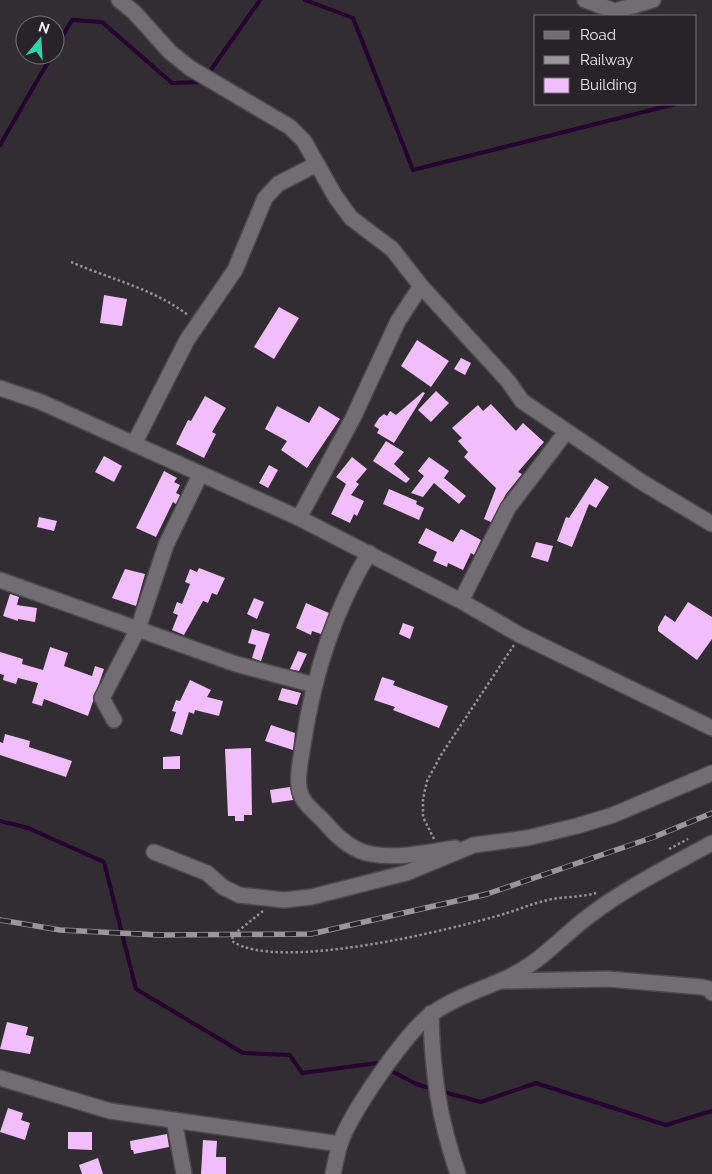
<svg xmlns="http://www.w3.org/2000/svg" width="712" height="1174" viewBox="0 0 712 1174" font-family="Raleway,sans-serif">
<rect width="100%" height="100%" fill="#322c33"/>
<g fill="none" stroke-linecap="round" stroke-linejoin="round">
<g stroke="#26002e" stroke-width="4">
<polyline points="305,0 353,18 413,170 675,104"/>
<polyline points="55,49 72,20 102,22 172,83 203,82"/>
<polyline points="208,74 260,0"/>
<polyline points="0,145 52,55"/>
<polyline points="0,821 28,828 104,862 136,989 243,1053 290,1055 302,1073 378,1063 381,1065"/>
<polyline points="388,1069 416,1084 433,1089"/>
<polyline points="440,1091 481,1102 536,1083 666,1125 712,1111"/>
</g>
</g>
<g fill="#f1befb">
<polygon points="104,295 127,299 122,326 100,323"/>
<polygon points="279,307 299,318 274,359 254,347"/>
<polygon points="417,340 449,361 431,387 401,366"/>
<polygon points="461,358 471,363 465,375 454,369"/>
<polygon points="436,391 449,403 431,422 418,410"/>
<polygon points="423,392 425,393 394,443 377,433 379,429 374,426 379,418 384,414 387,416 390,411 396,415"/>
<polygon points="205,396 226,408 212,432 216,434 204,458 176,444 188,420 191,421"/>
<polygon points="491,404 516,431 523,423 544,442 518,472 522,474 506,494 491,522 484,519 496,488 464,457 468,452 458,441 462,438 452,428 478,405 483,411"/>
<polygon points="277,406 309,423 319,406 340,419 307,468 281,450 287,441 265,429"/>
<polygon points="386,441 404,452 394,464 410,479 406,483 373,461"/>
<polygon points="104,456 122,466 114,482 95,472"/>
<polygon points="352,457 367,469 356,482 359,484 351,495 364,501 357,516 354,514 350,523 331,514 346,484 336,477"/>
<polygon points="429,457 449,471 444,478 466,496 459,504 434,483 423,497 411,493 424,476 418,471"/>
<polygon points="269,465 278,470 268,488 259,483"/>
<polygon points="164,471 177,478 174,482 180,485 176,493 180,495 176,504 173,502 156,537 136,528"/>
<polygon points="595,478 609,487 596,508 589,504 572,547 557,541 566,517 569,518"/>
<polygon points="389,489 417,501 416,504 424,508 419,520 383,504"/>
<polygon points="39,517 57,521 54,531 37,527"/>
<polygon points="426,528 453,542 461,529 481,540 474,555 471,553 463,570 448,563 447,567 433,561 437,552 418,543"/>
<polygon points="536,542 553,546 548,562 531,557"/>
<polygon points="199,568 225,578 217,595 212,593 208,603 203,601 184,635 172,630 178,615 173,613 177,602 182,604 190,584 185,582 190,569 197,572"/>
<polygon points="125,569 145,574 136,606 112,598"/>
<polygon points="10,594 19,597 17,605 37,608 35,622 18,619 18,621 3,616"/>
<polygon points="254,598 264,602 257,619 247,614"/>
<polygon points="688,602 712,617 712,639 697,660 658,631 658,627 665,615 675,622"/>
<polygon points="306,603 329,613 321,634 312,631 311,635 296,628"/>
<polygon points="403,623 414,627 410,639 399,634"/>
<polygon points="252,629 270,634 261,661 252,658 256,645 248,643"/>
<polygon points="50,647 68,653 64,666 92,676 95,666 104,669 88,716 44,699 42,706 32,703 38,683 18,678 16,684 3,680 4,675 0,674 0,652 23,659 22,664 43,670"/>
<polygon points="298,651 307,654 299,671 290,669"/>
<polygon points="382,677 395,681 393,685 448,706 439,728 393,710 395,707 374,700"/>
<polygon points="190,680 211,690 207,697 223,701 219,716 195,710 194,714 189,712 182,735 170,731 176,712 172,711 176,700 180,701"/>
<polygon points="282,688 301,693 297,705 278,700"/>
<polygon points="271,725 295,733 293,750 265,741"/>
<polygon points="5,734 30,741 29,747 72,761 66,777 0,755 0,742 3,743"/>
<polygon points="251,748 252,815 244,815 244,821 235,821 235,816 228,816 225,749"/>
<polygon points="180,756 180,769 163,769 163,757"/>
<polygon points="290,787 293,800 272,803 270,790"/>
<polygon points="7,1022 28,1027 26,1035 34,1037 30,1054 0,1049"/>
<polygon points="8,1108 23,1113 21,1120 30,1123 25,1140 0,1132"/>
<polygon points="68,1132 92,1132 92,1150 68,1149"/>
<polygon points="167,1134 169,1147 134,1154 133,1150 131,1150 130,1141"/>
<polygon points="203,1140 217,1141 216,1157 226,1157 226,1174 201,1174"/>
<polygon points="98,1158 103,1174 82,1174 79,1165"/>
</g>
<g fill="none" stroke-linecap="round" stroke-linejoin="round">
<defs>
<g id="minor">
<polyline points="119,0 134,12 170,52 190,68 290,127 304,141 335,196 351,218 392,249 421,286 508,381 522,401 640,481 712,524"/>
<polyline points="585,0 615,11 653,0"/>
<polyline points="0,388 41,402 299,518 461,601 520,635 712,728"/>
<polyline points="134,444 187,340 235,270 265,198 278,184 317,164"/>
<polyline points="299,518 353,418 398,321 421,286"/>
<path d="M369,553C333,612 313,678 303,745C301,759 297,774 299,787C301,805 318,813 328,826C338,838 355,852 372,854C399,859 428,852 455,848"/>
<polyline points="0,580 236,664 314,685"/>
<polyline points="461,601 508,508 566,432"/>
<polyline points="114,720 102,698 138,629 166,545 200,475"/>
<polyline points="154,852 207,873 223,887 239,895 284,900 311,897 406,873 474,845 527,838 577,826 613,815 712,773"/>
<polyline points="502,981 608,979 702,987 710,989 712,993"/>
<path d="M431,1013C432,1072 439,1119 458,1174"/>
<polyline points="0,1078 110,1111 340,1144"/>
<polyline points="174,1120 184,1174"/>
<path d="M333,1174C335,1164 337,1154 340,1144C349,1115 408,1029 433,1013C464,991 503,985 534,962C553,948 569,931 589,916C627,887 670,866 712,843"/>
</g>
</defs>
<use href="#minor" stroke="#4c484c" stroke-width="18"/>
<g stroke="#969197" stroke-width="2.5" stroke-dasharray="2.5 2.5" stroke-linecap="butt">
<path d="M71,262C110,279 154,289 188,315"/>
<polyline points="434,839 423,817 423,799 427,781 441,755 514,645"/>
<polyline points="669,849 688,839"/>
<path d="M263,911L233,935L232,941C277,973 455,929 507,913C520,909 531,904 544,901C561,896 579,898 596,893"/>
</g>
<use href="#minor" stroke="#726c73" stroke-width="15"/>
<defs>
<polyline id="rail" points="0,920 60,930 159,935 311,934 487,894 654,837 712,813"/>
</defs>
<use href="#rail" stroke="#9a969b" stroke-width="5.5"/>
<use href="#rail" stroke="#282329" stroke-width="4" stroke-dasharray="11" stroke-linecap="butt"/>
</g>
<rect x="534" y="15" width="162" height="90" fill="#282329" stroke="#767277"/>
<rect x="544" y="31" width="25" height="8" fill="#726c73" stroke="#767277"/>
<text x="580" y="40" font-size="15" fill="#ece8ec">Road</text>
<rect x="544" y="56" width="25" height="8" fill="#9a969b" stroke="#767277"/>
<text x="580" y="65" font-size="15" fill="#ece8ec">Railway</text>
<rect x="544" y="78" width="25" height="15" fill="#f1befb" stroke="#767277"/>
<text x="580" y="90" font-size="15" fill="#ece8ec">Building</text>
<g transform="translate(40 40) rotate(18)"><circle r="24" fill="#282329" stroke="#767277"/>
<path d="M0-4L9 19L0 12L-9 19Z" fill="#2dd5ab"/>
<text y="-8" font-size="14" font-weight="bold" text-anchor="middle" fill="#ece8ec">N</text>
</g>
</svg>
